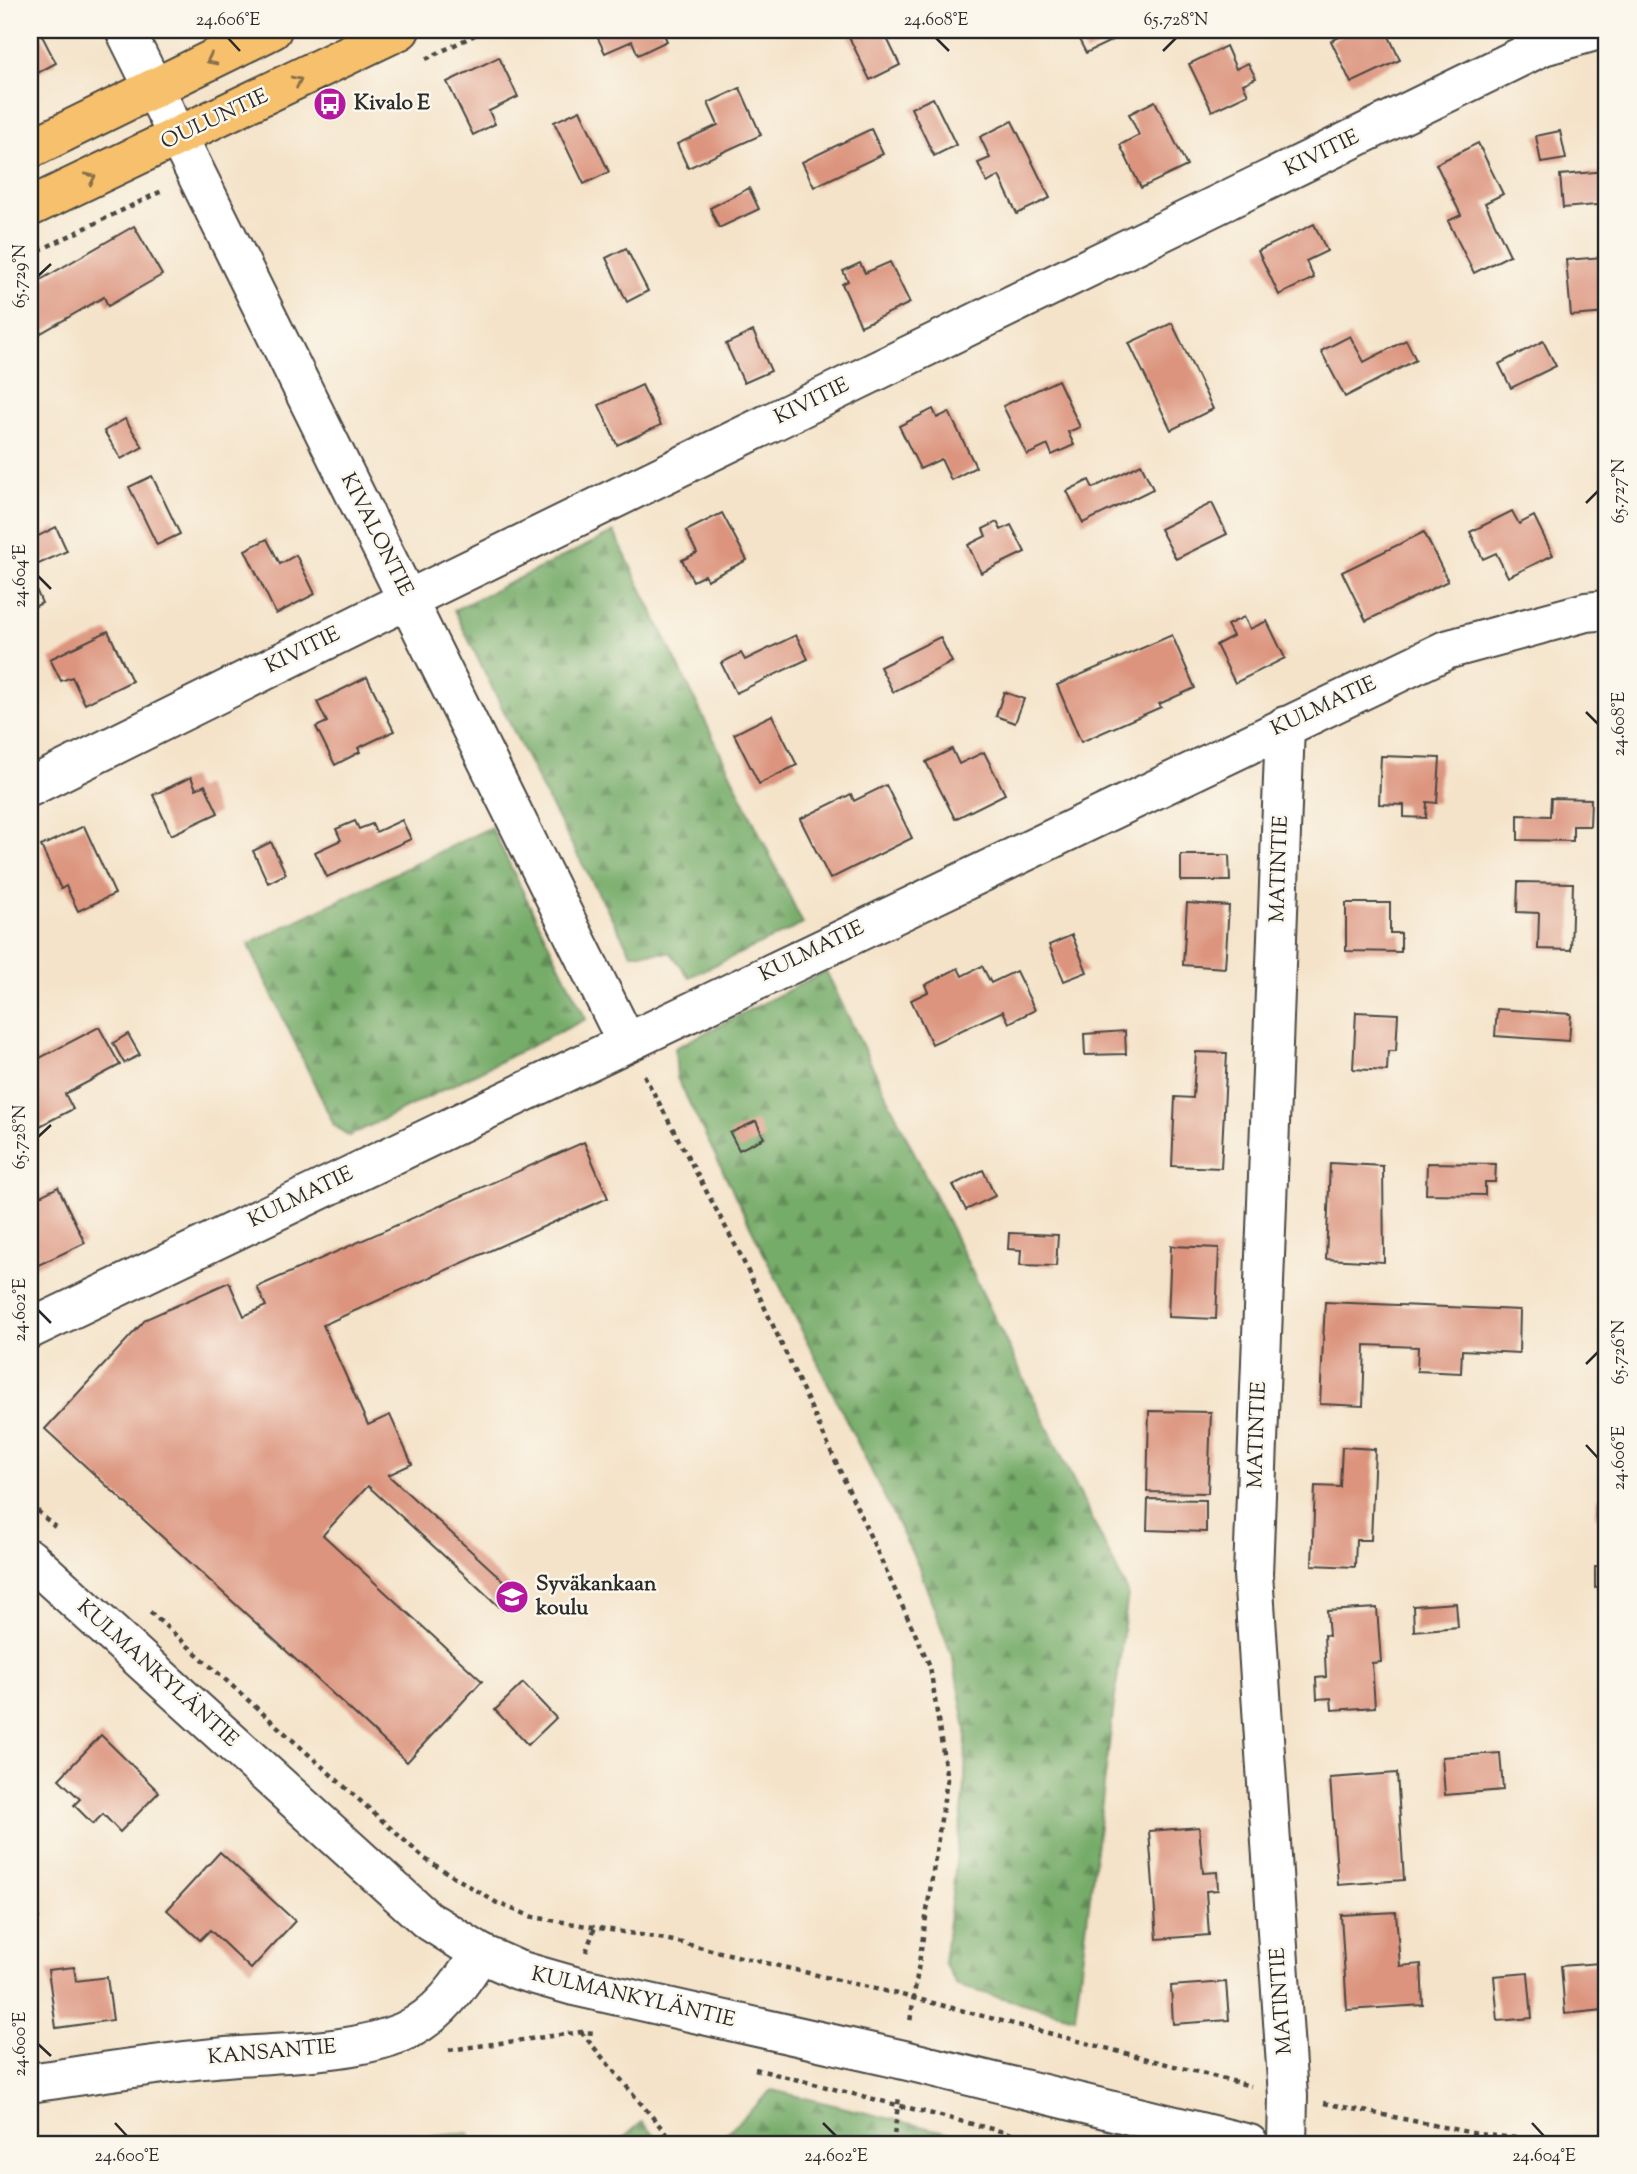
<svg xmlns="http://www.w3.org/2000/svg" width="1637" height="2174" viewBox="0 0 1637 2174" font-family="'Sorts Mill Goudy',serif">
<defs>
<pattern id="forest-firs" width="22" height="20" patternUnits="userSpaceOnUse" patternTransform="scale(1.75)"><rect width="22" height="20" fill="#76ac69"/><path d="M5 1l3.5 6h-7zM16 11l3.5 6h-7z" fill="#618c57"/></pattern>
</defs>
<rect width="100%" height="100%" fill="#fbf7ec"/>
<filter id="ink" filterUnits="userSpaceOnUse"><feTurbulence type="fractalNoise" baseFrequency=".0143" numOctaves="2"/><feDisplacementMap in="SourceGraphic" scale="14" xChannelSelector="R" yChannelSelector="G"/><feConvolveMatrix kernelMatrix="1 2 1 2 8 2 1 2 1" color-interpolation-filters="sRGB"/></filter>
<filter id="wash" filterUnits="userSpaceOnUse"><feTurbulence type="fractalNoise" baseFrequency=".00686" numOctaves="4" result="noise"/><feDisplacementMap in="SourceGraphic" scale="28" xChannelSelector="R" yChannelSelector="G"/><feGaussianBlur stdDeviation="1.57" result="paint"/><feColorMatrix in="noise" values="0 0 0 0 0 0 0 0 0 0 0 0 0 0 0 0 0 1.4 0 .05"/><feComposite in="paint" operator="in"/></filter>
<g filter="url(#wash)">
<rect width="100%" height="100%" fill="#f4e3c9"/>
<polygon fill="#93c879" stroke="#5f7a52" stroke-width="2" points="469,2133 472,2144 358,2144"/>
<g fill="url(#forest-firs)" stroke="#506c4a" stroke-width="2">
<polygon points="614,532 803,924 689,977 671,953 631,953 547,799 454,610"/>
<polygon points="491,827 586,1019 349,1136 334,1125 248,944"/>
<polygon points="826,971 1128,1593 1075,2017 957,1986 944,1963 965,1786 966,1729 953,1659 918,1565 677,1078 675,1048"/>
<polygon points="772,2090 994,2144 715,2144"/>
<polygon points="642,2122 661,2144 619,2144 619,2142"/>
</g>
<g id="blocks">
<g fill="#dc947e">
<polygon points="30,30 39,30 56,63 30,77"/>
<polygon points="594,30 662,30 667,41 638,55 632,41 605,53"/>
<polygon points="863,30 883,30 900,65 870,80 849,37"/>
<polygon points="1074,30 1108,30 1113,40 1086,53"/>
<polygon points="1354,30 1386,30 1400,60 1351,83 1331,41"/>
<polygon points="1226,46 1236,69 1248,63 1256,78 1243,84 1248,94 1212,111 1189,64"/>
<polygon points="499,57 518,97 489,111 495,124 473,135 447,82"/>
<polygon points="740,88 761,135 688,168 677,144 718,125 708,103"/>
<polygon points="933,98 956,145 934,156 911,108"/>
<polygon points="1155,101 1187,166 1141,188 1120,145 1139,135 1129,114"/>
<polygon points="580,110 609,172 584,184 554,122"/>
<polygon points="1012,121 1050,198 1017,214 999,176 987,183 978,163 990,158 980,137"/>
<polygon points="871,129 883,154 814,187 802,162"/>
<polygon points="1560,131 1566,159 1541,163 1536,136"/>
<polygon points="1478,143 1503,194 1485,203 1510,255 1474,273 1448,221 1461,215 1436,164"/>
<polygon points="1607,171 1607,204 1563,208 1560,175"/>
<polygon points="749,188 759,209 719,228 710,208"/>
<polygon points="1314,224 1327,251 1306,261 1314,278 1279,295 1258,251"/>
<polygon points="134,226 162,275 108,306 104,297 39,334 30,317 30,286"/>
<polygon points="626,248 648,291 627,302 606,258"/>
<polygon points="1603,257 1607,313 1571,316 1566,260"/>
<polygon points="890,262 910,303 861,326 842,284 848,281 843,271 860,263 865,273"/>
<polygon points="1172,323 1213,409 1171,430 1129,343"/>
<polygon points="753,331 771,371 744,383 726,344"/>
<polygon points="1350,336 1364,362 1406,340 1416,360 1345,397 1321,351"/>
<polygon points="1543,341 1556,366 1511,388 1499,364"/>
<polygon points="1058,380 1080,427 1068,432 1074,445 1052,455 1048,445 1027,455 1003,406"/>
<polygon points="642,385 661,425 617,445 599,405"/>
<polygon points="933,409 937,418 949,412 976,467 951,480 941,459 920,469 899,426"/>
<polygon points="125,419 143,447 121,459 104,431"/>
<polygon points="1141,464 1153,489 1083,523 1067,491 1089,480 1093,488"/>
<polygon points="152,476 180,534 157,545 129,487"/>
<polygon points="1212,503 1227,534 1176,559 1160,529"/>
<polygon points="1512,511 1519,524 1534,516 1553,555 1508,577 1496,553 1483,559 1470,532"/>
<polygon points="722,513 747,560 707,580 705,575 693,581 682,560 697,553 686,531"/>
<polygon points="997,522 1001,530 1011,525 1025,552 981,573 968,545 986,536 983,529"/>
<polygon points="56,527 67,551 30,568 30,540"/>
<polygon points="1424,532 1448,581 1366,621 1342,572"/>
<polygon points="267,539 280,564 296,555 315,594 276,614 245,550"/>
<polygon points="30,576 42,603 30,609"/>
<polygon points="1244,617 1250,629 1267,621 1285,658 1235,683 1216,645 1233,636 1227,625"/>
<polygon points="108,631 132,681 85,704 72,677 61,681 50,659"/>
<polygon points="796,635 808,659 736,693 721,663 741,653 745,660"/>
<polygon points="1172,635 1195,688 1159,704 1161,707 1081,742 1057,685"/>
<polygon points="940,637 952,662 893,692 880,667"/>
<polygon points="367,677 394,731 358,748 360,752 335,765 316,727 327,722 317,702"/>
<polygon points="1004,692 1024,699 1015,723 996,716"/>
<polygon points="772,715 797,765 759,784 734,734"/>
<polygon points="952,749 959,764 984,752 1005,794 955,819 926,762"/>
<polygon points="1381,756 1440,758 1437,803 1427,802 1426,818 1404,817 1404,805 1379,804"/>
<polygon points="191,777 196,789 205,785 218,813 171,835 153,795"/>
<polygon points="886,785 912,838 830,879 800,819 851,794 854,801"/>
<polygon points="1551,798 1591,799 1590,826 1573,826 1573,841 1518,840 1518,815 1550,816"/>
<polygon points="402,820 411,839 327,877 315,852 341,840 336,829 355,821 359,829 372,824 376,832"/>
<polygon points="84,826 115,894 78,911 66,886 61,889 41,846"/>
<polygon points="271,842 286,874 268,883 253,851"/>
<polygon points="1181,855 1229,855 1230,881 1181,881"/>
<polygon points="1518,882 1573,883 1571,950 1538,949 1539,913 1517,912"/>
<polygon points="1187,903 1229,906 1225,968 1183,965"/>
<polygon points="1346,903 1390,903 1390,933 1401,933 1401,952 1346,951"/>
<polygon points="1072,935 1087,972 1064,981 1049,945"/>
<polygon points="982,966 991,983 1016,971 1035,1010 1009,1023 1003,1011 932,1044 911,1000 928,992 925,985 958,968 962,976"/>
<polygon points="1497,1009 1571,1014 1569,1041 1495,1036"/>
<polygon points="1356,1012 1398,1014 1396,1051 1388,1051 1387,1071 1353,1069"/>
<polygon points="99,1027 120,1065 65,1094 73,1109 30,1131 30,1063"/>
<polygon points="1125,1031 1126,1054 1085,1055 1084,1034"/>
<polygon points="128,1034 140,1055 124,1063 113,1043"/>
<polygon points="1196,1052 1227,1053 1221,1168 1172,1166 1175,1097 1193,1098"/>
<polygon points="756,1121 764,1138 739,1150 730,1133"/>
<polygon points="584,1142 608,1198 323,1325 368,1425 390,1415 412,1464 388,1475 518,1594 503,1610 368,1486 323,1535 482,1681 407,1762 45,1429 146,1319 229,1282 244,1316 266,1306 257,1287"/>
<polygon points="1330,1163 1383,1166 1384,1262 1326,1259"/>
<polygon points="1427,1163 1496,1164 1495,1182 1485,1182 1485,1195 1426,1194"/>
<polygon points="983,1170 995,1196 966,1210 953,1185"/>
<polygon points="58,1187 85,1243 30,1269 30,1201"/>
<polygon points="1009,1233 1058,1235 1056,1266 1020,1265 1021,1250 1008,1249"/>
<polygon points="1171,1246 1219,1248 1216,1319 1168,1317"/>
<polygon points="1605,1287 1607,1287 1607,1343 1600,1342"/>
<polygon points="1325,1302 1520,1310 1519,1353 1462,1350 1461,1373 1417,1371 1418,1347 1365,1345 1363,1406 1320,1404"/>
<polygon points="1149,1411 1211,1412 1208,1493 1147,1492"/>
<polygon points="1342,1447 1375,1449 1371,1540 1356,1540 1355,1567 1312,1565 1315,1486 1340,1487"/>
<polygon points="1597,1497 1607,1498 1607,1518 1596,1517"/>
<polygon points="1148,1499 1206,1500 1206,1532 1147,1530"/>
<rect x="1601" y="1536" width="6" height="21"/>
<polygon points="1595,1567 1607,1567 1607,1587 1595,1588"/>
<polygon points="1456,1603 1458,1627 1414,1631 1413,1606"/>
<polygon points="1377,1608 1381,1662 1372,1663 1375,1707 1332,1710 1331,1698 1317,1699 1316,1678 1326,1677 1324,1635 1329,1636 1327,1611"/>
<polygon points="523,1683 556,1718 528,1745 495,1710"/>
<polygon points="101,1735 159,1792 120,1832 103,1814 93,1824 74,1805 80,1799 59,1779"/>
<polygon points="1500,1753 1503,1790 1445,1795 1442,1757"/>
<polygon points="1397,1773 1404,1880 1338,1885 1330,1778"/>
<polygon points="1199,1827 1203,1873 1217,1872 1218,1890 1206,1891 1209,1935 1157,1939 1149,1831"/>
<polygon points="220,1852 295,1921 251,1969 210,1930 200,1940 167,1910"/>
<polygon points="30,1888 39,1918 30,1921"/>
<polygon points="1396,1912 1400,1966 1421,1964 1423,2005 1347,2010 1341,1915"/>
<polygon points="1600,1963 1603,2010 1565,2014 1561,1966"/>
<polygon points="74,1967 76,1981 107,1977 113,2020 56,2028 48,1970"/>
<polygon points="1528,1973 1532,2018 1498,2021 1494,1976"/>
<polygon points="1226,1982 1229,2020 1173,2024 1171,1986"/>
</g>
</g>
</g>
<g filter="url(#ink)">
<use href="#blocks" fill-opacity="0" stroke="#494743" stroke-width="2"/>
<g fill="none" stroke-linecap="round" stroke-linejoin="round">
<defs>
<g id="minor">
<polyline points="125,30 626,1041"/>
<polyline points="1285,726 1253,1574 1288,2096 1287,2144"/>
<polyline points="30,787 409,599 1543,46 1599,30"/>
<polyline points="30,1329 1446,650 1586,612 1607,610"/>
<polyline points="30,1559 426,1919 480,1953 518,1970 574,1986 904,2060 1249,2144"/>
<path d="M30,2083C91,2074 152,2064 214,2058C273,2052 348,2055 403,2032C438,2017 461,1984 480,1953"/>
</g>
<g id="major">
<polyline points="30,149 272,30"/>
<polyline points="30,207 400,30"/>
</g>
</defs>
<use href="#minor" stroke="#494743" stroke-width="42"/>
<use href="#major" stroke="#494743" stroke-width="42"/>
<g stroke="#494743" stroke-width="4.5" stroke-dasharray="5 5" stroke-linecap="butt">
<polyline points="426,59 485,30"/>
<polyline points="30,255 164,190"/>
<polyline points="644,1075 740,1254 930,1666 947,1780 910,2022"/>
<polyline points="30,1504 55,1527"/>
<polyline points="150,1612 425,1859 497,1903 533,1917 665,1939 914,1998 1251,2086"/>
<polyline points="586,1952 595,1927"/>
<polyline points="581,2032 675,2144"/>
<polyline points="449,2050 581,2032 597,2033"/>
<polyline points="755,2069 1051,2144"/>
<polyline points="1324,2103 1478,2134 1572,2144"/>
<polyline points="893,2144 899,2097"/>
</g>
<use href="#minor" stroke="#fff" stroke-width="38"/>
<use href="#major" stroke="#f7c06c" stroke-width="38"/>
</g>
<defs><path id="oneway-chevron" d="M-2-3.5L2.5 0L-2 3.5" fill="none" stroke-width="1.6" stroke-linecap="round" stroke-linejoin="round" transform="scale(1.75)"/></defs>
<g stroke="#876e48">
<use href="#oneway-chevron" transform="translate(211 60) rotate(154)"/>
<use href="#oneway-chevron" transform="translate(297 81) rotate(-26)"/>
<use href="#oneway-chevron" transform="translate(91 178) rotate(-25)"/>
</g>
</g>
<path fill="none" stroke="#2b2b2b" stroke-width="2.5" d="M228,38L240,51M936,38L949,51M1163,51L1176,38M38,276L51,264M1586,503L1598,491M38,576L51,589M1586,712L1598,724M38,1137L51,1125M38,1310L51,1323M1586,1364L1598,1352M1586,1445L1598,1458M38,2044L51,2056M115,2123L127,2136M823,2123L836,2136M1532,2123L1544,2136"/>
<defs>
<symbol id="bus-disc" viewBox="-11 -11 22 22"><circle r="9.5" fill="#b5179e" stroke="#fbf7ec"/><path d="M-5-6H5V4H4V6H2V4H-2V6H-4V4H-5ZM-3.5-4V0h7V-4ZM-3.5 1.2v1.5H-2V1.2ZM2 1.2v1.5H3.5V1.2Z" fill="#fff"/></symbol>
<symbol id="school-disc" viewBox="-11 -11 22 22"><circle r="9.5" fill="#b5179e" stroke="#fbf7ec"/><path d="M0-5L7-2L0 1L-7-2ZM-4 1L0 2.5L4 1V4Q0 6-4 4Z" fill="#fff"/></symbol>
</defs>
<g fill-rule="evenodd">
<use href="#bus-disc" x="311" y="85" width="38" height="38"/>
<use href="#school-disc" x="493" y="1578" width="38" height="38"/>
</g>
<g text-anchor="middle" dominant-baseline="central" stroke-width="5" stroke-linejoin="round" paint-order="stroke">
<g font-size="21" font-weight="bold" fill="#2b2b2b" stroke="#fbf7ec" text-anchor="start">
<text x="354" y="104">Kivalo E</text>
<text x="536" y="1585">Syväkankaan<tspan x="536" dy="24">koulu</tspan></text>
</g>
<g font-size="21" fill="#2b2b2b" stroke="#fbf7ec">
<text transform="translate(215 120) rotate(-25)">OULUNTIE</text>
<text transform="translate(1322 154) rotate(-26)">KIVITIE</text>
<text transform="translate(812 402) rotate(-26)">KIVITIE</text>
<text transform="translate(376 535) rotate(63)">KIVALONTIE</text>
<text transform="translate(303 651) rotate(-26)">KIVITIE</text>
<text transform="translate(1324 707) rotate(-25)">KULMATIE</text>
<text transform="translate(1280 869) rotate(-88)">MATINTIE</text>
<text transform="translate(812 952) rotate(-26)">KULMATIE</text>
<text transform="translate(301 1198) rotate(-26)">KULMATIE</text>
<text transform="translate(1258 1435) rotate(-88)">MATINTIE</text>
<text transform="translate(157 1674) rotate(42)">KULMANKYLÄNTIE</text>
<text transform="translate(633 1998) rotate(13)">KULMANKYLÄNTIE</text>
<text transform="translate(1282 2001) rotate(-94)">MATINTIE</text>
<text transform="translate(272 2053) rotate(-5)">KANSANTIE</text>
</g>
</g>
<rect width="1637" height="2174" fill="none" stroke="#fbf7ec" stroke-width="77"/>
<rect x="38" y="38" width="1560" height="2098" fill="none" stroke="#2b2b2b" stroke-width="2.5"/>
<g font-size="18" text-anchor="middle" fill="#2b2b2b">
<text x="228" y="25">24.606°E</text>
<text x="936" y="25">24.608°E</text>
<text x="1176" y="25">65.728°N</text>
<text transform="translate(19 276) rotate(-90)" y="6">65.729°N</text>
<text transform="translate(1618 491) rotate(-90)" y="6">65.727°N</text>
<text transform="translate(19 576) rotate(-90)" y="6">24.604°E</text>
<text transform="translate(1618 724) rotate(-90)" y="6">24.608°E</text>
<text transform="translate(19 1137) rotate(-90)" y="6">65.728°N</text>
<text transform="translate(19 1310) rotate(-90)" y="6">24.602°E</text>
<text transform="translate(1618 1352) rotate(-90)" y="6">65.726°N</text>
<text transform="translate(1618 1458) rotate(-90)" y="6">24.606°E</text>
<text transform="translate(19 2044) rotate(-90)" y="6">24.600°E</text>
<text x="127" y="2161">24.600°E</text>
<text x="836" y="2161">24.602°E</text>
<text x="1544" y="2161">24.604°E</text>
</g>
</svg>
